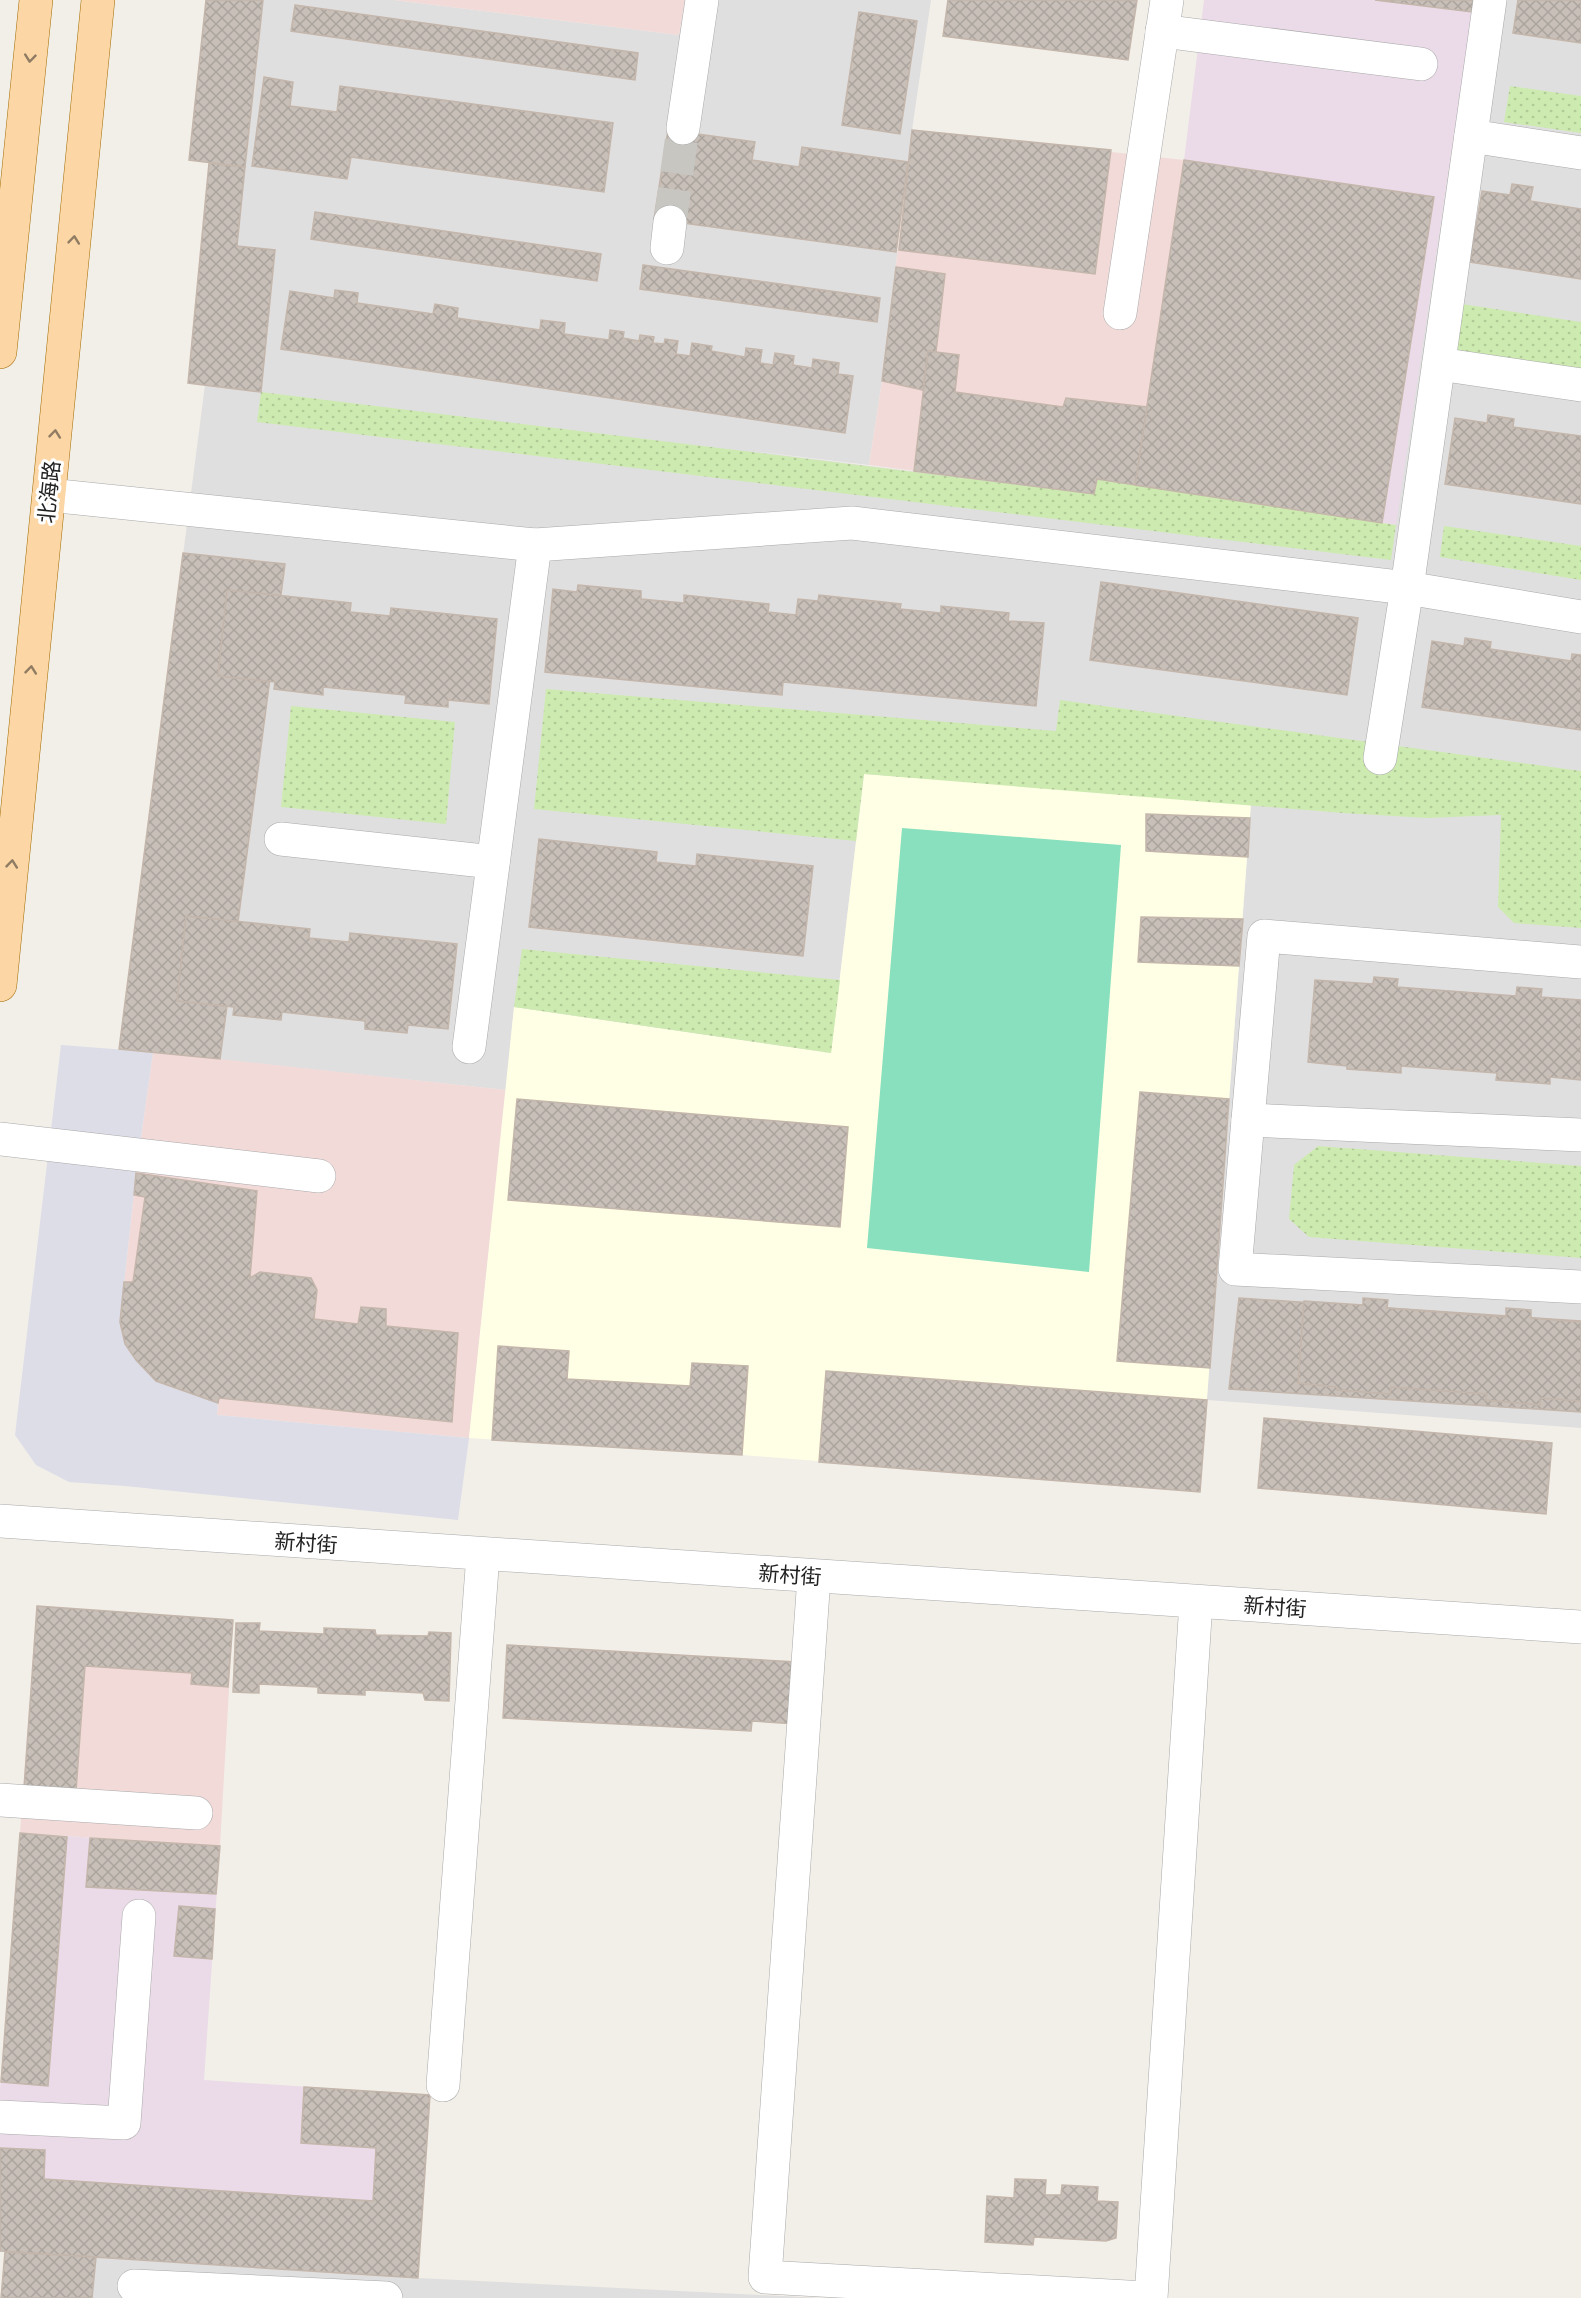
<svg xmlns="http://www.w3.org/2000/svg" width="1581" height="2298" viewBox="0 0 1581 2298" font-family="Rubik,'Noto Sans SC',sans-serif">
<defs>
<pattern id="garden-dots" width="8" height="8" patternUnits="userSpaceOnUse" patternTransform="scale(1.5)"><rect width="8" height="8" fill="#cdebb0"/><path d="M2 2h.1M6 6h.1" fill="none" stroke="#b0c997" stroke-width="1.8" stroke-linecap="round"/></pattern>
<pattern id="building-cross-hatch" width="8" height="8" patternUnits="userSpaceOnUse" patternTransform="scale(1.5)"><rect width="8" height="8" fill="#c7bfb8"/><path d="M0 0l8 8M0 8l8-8" fill="none" stroke="#aba49e"/></pattern>
</defs>
<rect width="100%" height="100%" fill="#f2efe9"/>
<g fill="#e0dfdf">
<polygon points="263,0 394,0 679,35 685,0 931,0 912,130 882,381 869,465 742,450 1094,494 1395,525 1474,0 1581,0 1581,1428 1207,1400 1251,804 864,774 831,1053 514,1008 506,1090 119,1049 205,385 261,391 275,251 237,246"/>
<polygon points="5,2252 418,2278 821,2298 1,2298"/>
</g>
<g fill="#f2dad9">
<polygon points="394,0 685,0 679,35"/>
<polygon points="912,130 1184,160 1135,485 1094,494 869,465 882,381"/>
<polygon points="153,1052 506,1090 469,1438 217,1415 218,1402 156,1381 136,1360 125,1344 120,1322 136,1173"/>
<polygon points="37,1606 233,1620 220,1846 20,1833"/>
</g>
<g fill="#ebdbe8">
<polygon points="1204,0 1474,0 1396,525 1135,485 1184,160"/>
<polygon points="20,1833 220,1846 204,2080 430,2095 418,2278 0,2251 0,2090"/>
</g>
<polygon fill="#ffffe5" points="864,774 1251,803 1200,1492 742,1455 469,1438 514,1007 831,1053"/>
<g fill="url(#garden-dots)">
<polygon points="1510,86 1581,96 1581,133 1504,122"/>
<polygon points="1462,304 1581,322 1581,371 1455,352"/>
<polygon points="261,392 1094,494 1097,479 1396,525 1391,560 257,422"/>
<polygon points="1444,526 1581,546 1581,580 1440,557"/>
<polygon points="546,689 1056,731 1060,700 1581,771 1581,928 1514,923 1498,907 1501,815 1427,818 1343,813 864,774 856,841 534,809"/>
<polygon points="291,706 455,722 446,824 281,807"/>
<polygon points="522,949 840,980 831,1053 514,1007"/>
<polygon points="1318,1146 1581,1166 1581,1258 1309,1237 1289,1219 1294,1165"/>
</g>
<polygon fill="#88e0be" points="902,828 1121,845 1089,1272 867,1248"/>
<polygon fill="#dddde8" points="61,1045 153,1052 136,1173 120,1322 125,1344 136,1360 156,1381 218,1403 217,1415 469,1438 458,1520 125,1486 69,1482 36,1465 15,1435"/>
<g fill="url(#building-cross-hatch)" stroke="#c4b6ab" stroke-width="1.5">
<polygon points="206,0 263,0 245,167 189,160"/>
<polygon points="948,0 1137,0 1128,60 943,36"/>
<polygon points="1375,0 1474,0 1472,12"/>
<polygon points="1518,0 1581,0 1581,43 1513,33"/>
<polygon points="295,5 638,53 635,80 291,31"/>
<polygon points="859,12 917,21 900,134 842,125"/>
<polygon points="264,77 293,82 290,106 337,112 340,86 613,123 604,192 351,157 347,179 252,166"/>
<polygon points="668,130 755,142 752,160 799,167 802,147 908,162 896,252 654,219"/>
<polygon points="912,130 1111,150 1095,274 899,250"/>
<polygon points="1184,160 1434,197 1382,523 1135,485"/>
<polygon points="209,163 245,167 237,246 275,250 261,392 188,383"/>
<polygon points="1512,184 1533,187 1530,201 1581,209 1581,279 1470,262 1482,191 1510,195"/>
<polygon points="315,212 601,254 597,281 311,239"/>
<polygon points="643,265 880,298 877,322 640,289"/>
<polygon points="896,267 945,274 936,352 928,351 923,390 882,381"/>
<polygon points="335,290 358,293 357,303 433,314 435,304 458,308 457,318 540,330 541,320 565,323 564,334 609,340 610,330 624,332 623,338 639,341 640,335 654,337 653,343 664,344 665,339 678,341 676,354 690,356 692,343 712,346 711,351 745,357 746,348 762,350 760,363 773,365 775,353 794,356 793,365 812,368 813,359 839,363 838,374 853,376 845,433 281,349 290,291 334,298"/>
<polygon points="928,351 959,355 955,392 1063,407 1066,398 1147,407 1135,485 1097,479 1094,494 914,471"/>
<polygon points="1488,415 1514,419 1513,427 1581,436 1581,504 1445,484 1455,418 1487,423"/>
<polygon points="183,553 285,564 220,1059 119,1049"/>
<polygon points="1101,582 1358,618 1347,695 1090,660"/>
<polygon points="578,585 641,591 641,599 684,603 684,595 769,604 768,612 796,615 798,599 818,601 819,595 901,604 900,609 941,613 941,606 1009,613 1008,621 1044,623 1036,706 783,682 782,695 545,672 553,589 577,592"/>
<polygon points="227,590 351,603 350,612 390,616 391,608 497,619 489,704 448,700 448,707 405,703 406,695 323,687 323,695 274,689 275,682 218,676"/>
<polygon points="1465,638 1491,642 1490,649 1571,661 1572,654 1581,655 1581,730 1422,707 1432,641 1464,646"/>
<polygon points="1146,814 1250,818 1248,857 1146,851"/>
<polygon points="539,839 657,852 656,862 696,866 697,854 813,866 803,956 529,927"/>
<polygon points="186,916 310,929 309,938 349,942 350,933 457,944 448,1029 408,1025 407,1033 365,1029 365,1021 282,1012 281,1020 233,1015 234,1007 177,1001"/>
<polygon points="1141,917 1243,919 1239,966 1138,962"/>
<polygon points="1374,977 1398,979 1397,987 1516,996 1517,987 1542,989 1541,997 1581,1000 1581,1080 1550,1077 1550,1084 1496,1080 1497,1073 1401,1066 1401,1073 1347,1069 1347,1066 1308,1062 1315,980 1373,984"/>
<polygon points="1140,1092 1229,1099 1210,1368 1117,1361"/>
<polygon points="517,1099 848,1127 840,1227 508,1200"/>
<polygon points="136,1173 257,1191 250,1278 260,1272 311,1278 317,1290 314,1319 358,1324 361,1307 386,1309 386,1326 458,1333 452,1422 219,1398 218,1403 156,1381 136,1360 125,1344 120,1322 124,1282 133,1282 145,1197 134,1195"/>
<polygon points="1239,1298 1581,1321 1581,1412 1229,1389"/>
<polygon points="1363,1298 1388,1300 1387,1308 1506,1317 1506,1308 1531,1310 1531,1318 1581,1322 1581,1401 1540,1398 1540,1405 1485,1400 1487,1394 1391,1387 1390,1394 1337,1390 1337,1387 1298,1383 1304,1301 1363,1305"/>
<polygon points="498,1346 569,1351 567,1379 690,1386 692,1363 748,1366 742,1455 492,1440"/>
<polygon points="826,1371 1207,1400 1200,1492 819,1462"/>
<polygon points="1264,1418 1552,1443 1546,1514 1258,1488"/>
<polygon points="37,1606 233,1620 228,1687 191,1684 192,1673 85,1666 76,1791 24,1788"/>
<polygon points="236,1623 260,1623 259,1631 324,1634 324,1628 375,1630 376,1635 428,1636 429,1632 451,1633 449,1701 425,1700 423,1693 365,1690 365,1695 318,1693 318,1687 259,1684 259,1693 233,1692"/>
<polygon points="507,1645 797,1662 796,1724 752,1721 751,1731 503,1718"/>
<polygon points="20,1833 67,1837 48,2086 1,2082"/>
<polygon points="90,1838 220,1846 216,1894 86,1887"/>
<polygon points="179,1906 215,1909 212,1959 174,1956"/>
<polygon points="304,2087 430,2095 418,2278 0,2251 0,2148 45,2150 44,2179 373,2201 376,2148 301,2143"/>
<polygon points="1015,2179 1046,2180 1045,2195 1061,2195 1062,2185 1098,2187 1097,2201 1118,2202 1116,2238 1106,2241 1034,2237 1033,2245 985,2242 987,2196 1014,2198"/>
<polygon points="5,2252 96,2257 92,2298 1,2298"/>
</g>
<g fill="none" stroke-linecap="round" stroke-linejoin="round">
<polyline stroke="#c8c6c1" stroke-width="33" stroke-dasharray="33 16" stroke-linecap="butt" points="670,222 683,128"/>
<defs>
<g id="minor">
<polyline points="1162,31 1421,64"/>
<polyline points="683,128 702,0"/>
<polyline points="1471,136 1581,153"/>
<polyline points="667,248 670,222"/>
<polyline points="1120,313 1167,0"/>
<polyline points="1439,364 1581,385"/>
<polyline points="49,495 535,545 852,523 1407,588 1581,617"/>
<polyline points="1380,758 1407,588 1490,0"/>
<polyline points="281,839 493,862"/>
<polyline points="1581,962 1264,936 1235,1269 1581,1287"/>
<polyline points="469,1047 535,545"/>
<polyline points="1248,1120 1581,1135"/>
<polyline points="0,1139 319,1176"/>
<polyline points="0,1521 1581,1627"/>
<polyline points="814,1577 765,2277 1146,2298"/>
<polyline points="0,1800 196,1813"/>
<polyline points="443,2085 483,1555"/>
<polyline points="0,2117 124,2123 139,1916"/>
<polyline points="134,2286 386,2298"/>
<polyline points="1151,2298 1196,1602"/>
</g>
<g id="major">
<polyline points="0,352 36,0"/>
<polyline points="0,985 98,0"/>
</g>
</defs>
<use href="#minor" stroke="#a9a9a9" stroke-width="34"/>
<use href="#major" stroke="#a06b00" stroke-width="34"/>
<use href="#minor" stroke="#fff" stroke-width="33"/>
<use href="#major" stroke="#fcd6a4" stroke-width="33"/>
</g>
<defs><path id="oneway-chevron" d="M-2-3.5L2.5 0L-2 3.5" fill="none" stroke-width="1.6" stroke-linecap="round" stroke-linejoin="round" transform="scale(1.5)"/></defs>
<g stroke="#8f7c63">
<use href="#oneway-chevron" transform="translate(30 58) rotate(96)"/>
<use href="#oneway-chevron" transform="translate(74 240) rotate(-84)"/>
<use href="#oneway-chevron" transform="translate(55 434) rotate(-84)"/>
<use href="#oneway-chevron" transform="translate(31 670) rotate(-84)"/>
<use href="#oneway-chevron" transform="translate(12 864) rotate(-84)"/>
</g>
<g text-anchor="middle" dominant-baseline="central" stroke-width="6" stroke-linejoin="round" paint-order="stroke">
<g font-size="21" fill="#222" stroke="#fff">
<text transform="translate(49 492) rotate(-84)">北海路</text>
<text transform="translate(306 1543) rotate(4)">新村街</text>
<text transform="translate(790 1575) rotate(4)">新村街</text>
<text transform="translate(1275 1607) rotate(4)">新村街</text>
</g>
</g>
</svg>
